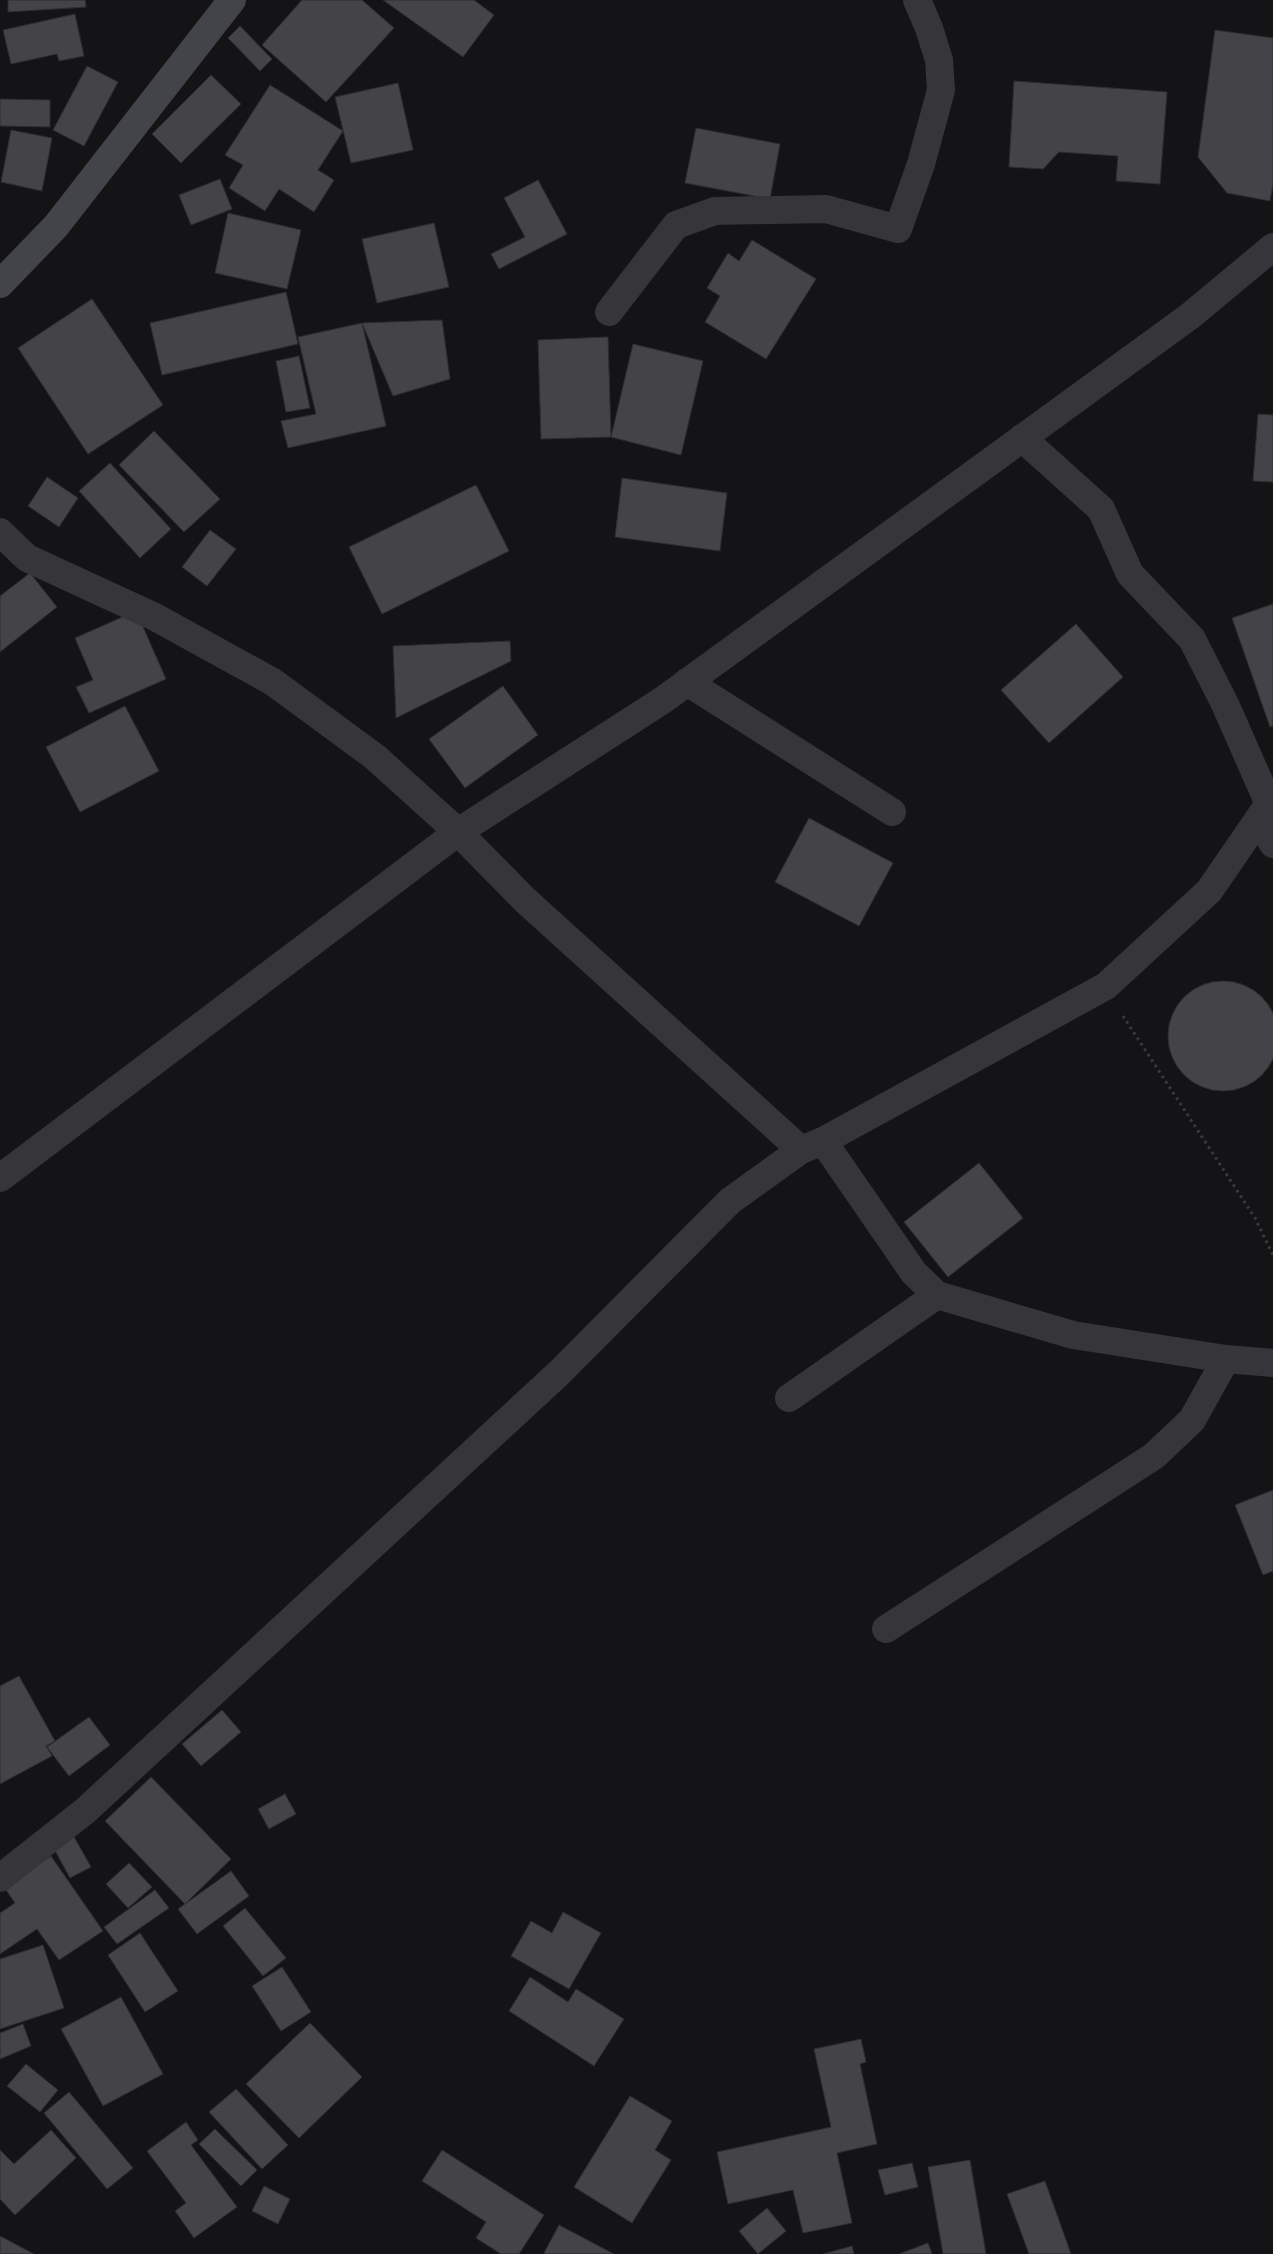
<svg xmlns="http://www.w3.org/2000/svg" width="1273" height="2254" viewBox="0 0 1273 2254" font-family="Cabin,sans-serif">
<rect width="100%" height="100%" fill="#141315"/>
<g fill="#434348" stroke="#2e2e31">
<polygon points="8,0 85,0 86,7 8,12"/>
<polygon points="302,0 362,0 394,28 326,102 262,45"/>
<polygon points="383,0 474,0 494,15 463,57"/>
<polygon points="75,14 84,56 59,61 57,54 11,64 3,30"/>
<polygon points="240,26 272,59 260,71 228,38"/>
<polygon points="1215,30 1273,38 1273,184 1270,201 1227,193 1198,157"/>
<polygon points="87,66 118,82 84,146 53,130"/>
<polygon points="211,75 241,104 181,163 152,134"/>
<polygon points="1014,81 1167,92 1160,184 1116,181 1118,156 1059,152 1043,169 1009,167"/>
<polygon points="398,83 413,150 351,163 335,97"/>
<polygon points="270,85 343,131 318,170 334,180 314,212 279,189 265,211 229,188 243,165 225,155"/>
<polygon points="0,99 50,100 50,127 0,126"/>
<polygon points="696,128 780,144 770,199 685,183"/>
<polygon points="11,130 52,138 42,191 1,182"/>
<polygon points="220,179 232,209 191,225 179,195"/>
<polygon points="538,180 567,234 499,269 491,254 525,237 504,198"/>
<polygon points="228,213 301,230 287,289 215,273"/>
<polygon points="434,223 449,287 377,303 362,239"/>
<polygon points="752,240 816,279 766,359 705,322 720,296 707,288 728,253 739,261"/>
<polygon points="286,292 298,344 162,375 150,323"/>
<polygon points="92,299 163,405 88,454 18,348"/>
<polygon points="442,320 450,379 393,396 362,323"/>
<polygon points="362,323 386,426 288,448 281,421 316,414 298,337"/>
<polygon points="608,337 611,437 541,439 538,340"/>
<polygon points="633,344 703,361 681,455 611,437"/>
<polygon points="299,356 310,408 286,412 276,361"/>
<polygon points="1258,414 1273,415 1273,482 1253,481"/>
<polygon points="154,431 220,499 184,532 119,465"/>
<polygon points="110,463 171,529 140,558 79,491"/>
<polygon points="47,477 78,498 59,527 28,506"/>
<polygon points="622,478 727,493 720,551 615,537"/>
<polygon points="476,485 509,551 382,614 349,547"/>
<polygon points="210,530 236,549 207,586 182,567"/>
<polygon points="30,573 57,607 0,652 0,596"/>
<polygon points="1273,604 1273,726 1270,727 1232,618"/>
<polygon points="136,611 166,679 89,713 76,687 93,680 75,638"/>
<polygon points="1076,624 1123,677 1049,743 1001,690"/>
<polygon points="510,641 511,661 396,718 393,646"/>
<polygon points="503,686 538,735 465,788 429,739"/>
<polygon points="125,706 159,771 80,812 46,747"/>
<polygon points="809,818 893,863 859,926 775,882"/>
<circle cx="1223" cy="1036" r="55"/>
<polygon points="979,1163 1023,1218 948,1277 904,1222"/>
<polygon points="1273,1490 1273,1571 1263,1575 1235,1505"/>
<polygon points="19,1676 55,1741 46,1746 52,1756 0,1784 0,1686"/>
<polygon points="222,1710 241,1732 201,1766 182,1744"/>
<polygon points="89,1717 110,1745 69,1776 47,1747"/>
<polygon points="151,1777 231,1859 185,1904 105,1821"/>
<polygon points="285,1794 296,1814 269,1829 258,1809"/>
<polygon points="73,1835 91,1867 70,1878 52,1845"/>
<polygon points="51,1856 103,1931 59,1960 37,1929 0,1954 0,1913 15,1903 4,1887"/>
<polygon points="129,1863 152,1887 128,1908 106,1884"/>
<polygon points="231,1871 249,1896 197,1934 178,1909"/>
<polygon points="155,1890 169,1908 117,1944 104,1927"/>
<polygon points="245,1908 286,1958 263,1976 223,1926"/>
<polygon points="563,1912 601,1933 569,1989 511,1956 531,1921 552,1933"/>
<polygon points="140,1933 178,1991 145,2012 108,1955"/>
<polygon points="43,1945 64,2008 0,2029 0,1959"/>
<polygon points="282,1967 311,2012 281,2031 252,1986"/>
<polygon points="530,1977 568,2002 576,1989 624,2019 594,2066 509,2011"/>
<polygon points="121,1997 163,2074 103,2106 61,2029"/>
<polygon points="310,2023 362,2077 299,2138 246,2084"/>
<polygon points="23,2024 31,2046 0,2059 0,2033"/>
<polygon points="861,2039 866,2062 860,2064 877,2144 837,2153 852,2223 803,2233 793,2190 728,2204 717,2152 831,2127 814,2049"/>
<polygon points="26,2064 58,2090 40,2112 7,2086"/>
<polygon points="236,2089 288,2145 262,2169 209,2112"/>
<polygon points="69,2092 133,2168 107,2189 44,2113"/>
<polygon points="630,2096 672,2121 655,2150 671,2160 632,2223 574,2187"/>
<polygon points="186,2122 198,2140 191,2145 237,2207 194,2238 175,2211 186,2203 147,2151"/>
<polygon points="215,2129 257,2170 241,2186 199,2144"/>
<polygon points="51,2130 76,2158 15,2215 0,2199 0,2150 14,2164"/>
<polygon points="442,2150 544,2215 519,2254 501,2254 476,2238 486,2222 422,2181"/>
<polygon points="970,2160 986,2254 943,2254 928,2167"/>
<polygon points="912,2163 918,2187 885,2195 878,2170"/>
<polygon points="1045,2181 1071,2254 1029,2254 1007,2194"/>
<polygon points="264,2186 290,2199 278,2224 252,2211"/>
<polygon points="767,2208 786,2231 758,2254 739,2231"/>
<polygon points="559,2225 614,2254 546,2254 544,2253"/>
<polygon points="0,2236 34,2254 0,2254"/>
<polygon points="928,2243 932,2254 899,2254"/>
<polygon points="852,2246 854,2254 823,2254"/>
</g>
<g fill="none" stroke-linecap="round" stroke-linejoin="round">
<polyline stroke="#3b3c41" stroke-width="3" stroke-dasharray="2.5 4" stroke-linecap="butt" points="1123,1016 1255,1218 1273,1255"/>
<g stroke="#35353a" stroke-width="28">
<polyline points="609,312 676,225 715,211 826,209 898,229 921,164 941,90 939,60 929,28 917,0"/>
<polyline points="1022,438 1101,509 1130,574 1192,639 1225,704 1269,804"/>
<polyline points="0,532 27,558 155,617 273,682 375,757 458,832 525,900 801,1150"/>
<polyline points="687,682 892,812"/>
<polyline points="1259,819 1273,844"/>
<polyline points="823,1141 914,1273 937,1295 1073,1335 1226,1359 1273,1363"/>
<polyline points="0,1178 458,832 663,700 1190,316 1273,247"/>
<polyline points="789,1398 937,1295"/>
<polyline points="886,1629 1154,1456 1192,1420 1226,1359"/>
<polyline points="0,1878 85,1811 559,1373 730,1201 801,1150 823,1141 1106,986 1209,891 1273,798"/>
</g>
<polyline stroke="#434449" stroke-width="28" points="0,284 56,226 232,0"/>
</g>
</svg>
